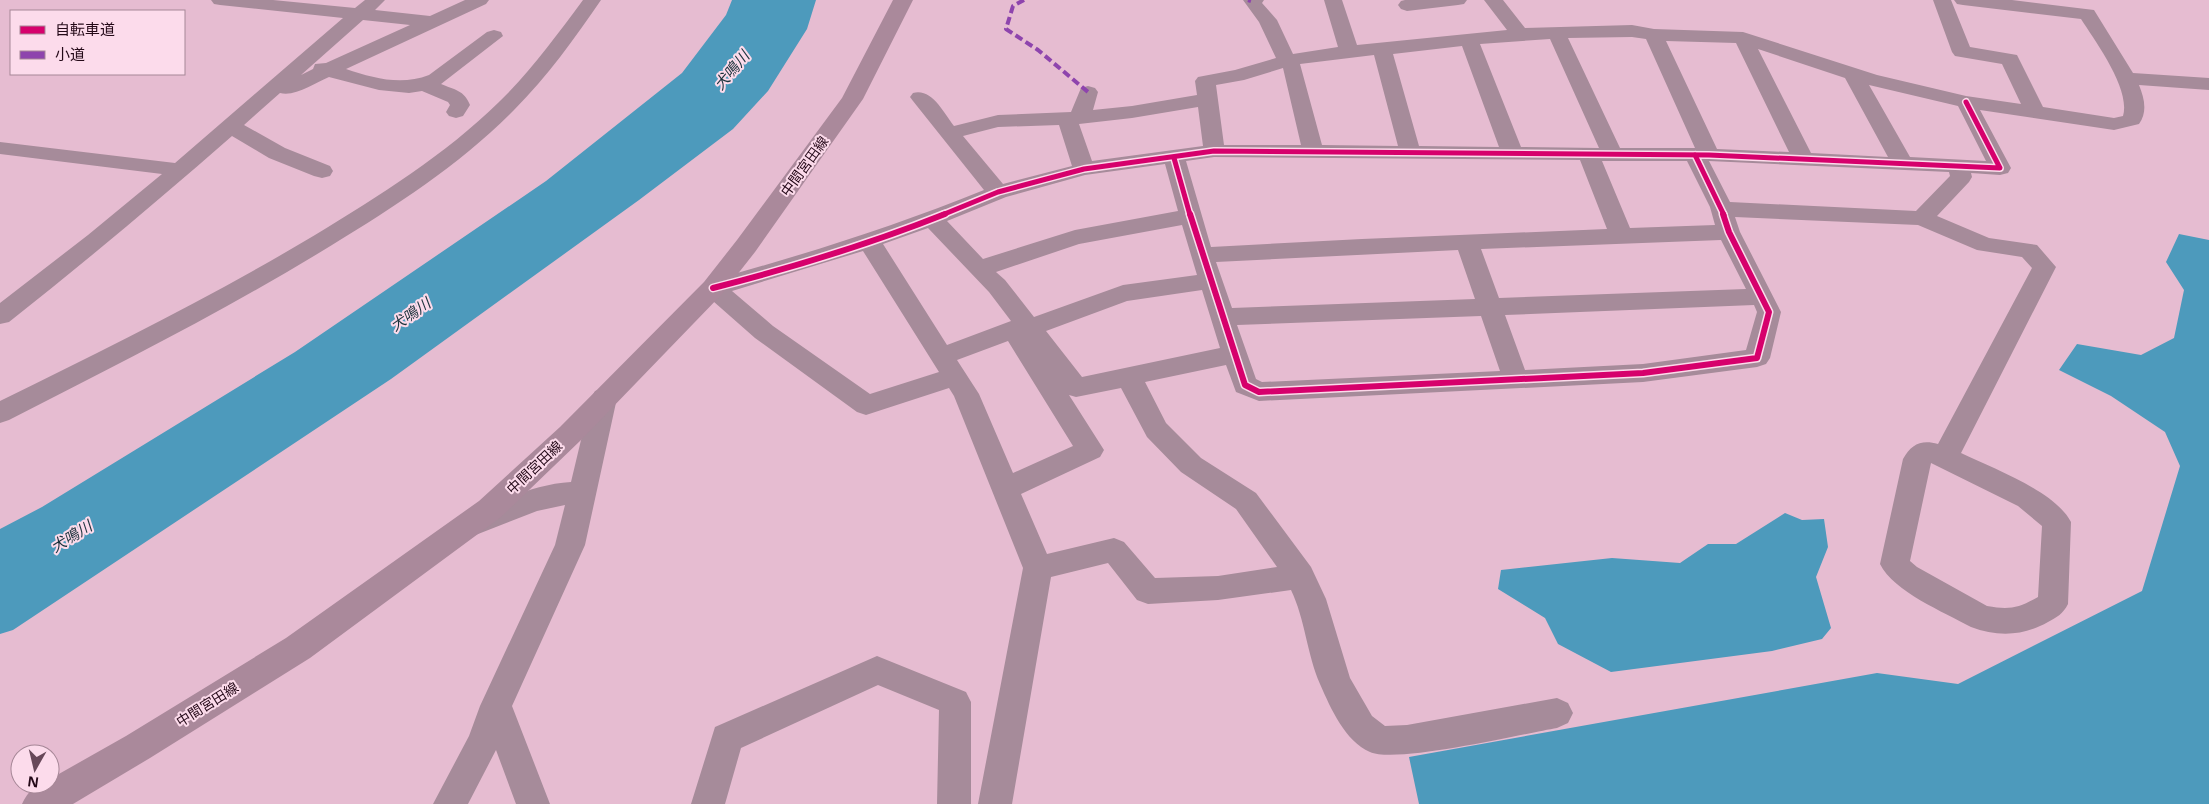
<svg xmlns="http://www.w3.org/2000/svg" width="2209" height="804" viewBox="0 0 2209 804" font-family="'Open Sans','Noto Sans JP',sans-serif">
<rect width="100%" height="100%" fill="#e6bcd1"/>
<g fill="#4d9abc">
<polygon points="732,0 816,0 807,29 768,91 733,129 639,200 391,379 13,630 0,634 0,529 42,507 295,352 546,181 682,73 726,15"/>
<polygon points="2179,234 2209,240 2209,804 1419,804 1409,757 1877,673 1958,684 2142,591 2180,466 2165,432 2111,396 2059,370 2077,344 2141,355 2174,338 2184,290 2166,262"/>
<polygon points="1785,513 1802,520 1824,519 1828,547 1816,577 1831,628 1822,639 1772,651 1611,672 1558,644 1545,618 1498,589 1501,570 1612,558 1680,563 1708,544 1736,544"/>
</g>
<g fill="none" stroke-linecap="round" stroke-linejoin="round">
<g fill="#a68b9a" fill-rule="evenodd">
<path d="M211,0H273L355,8L365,0H385L375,10L430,16L465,0H489L486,4L346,69C373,78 401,86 429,75L487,32L494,30L501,32L503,36L441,84C455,90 464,90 470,105L463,116L456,118L449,116L446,112L450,105L448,102L422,91L409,93L379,90L329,77C315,83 295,97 280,93L244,125L285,148L330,166L333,171L330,176L322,178L314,176L269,158L232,136C159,200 85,262 9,322L0,324V303L88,235L162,174L0,154V142L175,163L343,18L220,5L214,4ZM363,20L410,25L326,63L315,64L313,69L301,75Z"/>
<path d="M583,0H601C575,38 547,77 514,110C462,163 396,206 332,245C228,309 119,364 9,420L0,423V401C106,349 213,296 315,235C379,196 445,155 499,102C530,72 557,35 583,0Z"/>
<path d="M1243,0H1264L1262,3L1277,20L1293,54L1338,47L1324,0H1342L1357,45L1507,30L1484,0H1503L1525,28L1632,25L1654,29L1743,32L1877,75L1966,96L2021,104L2002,64L1955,56L1952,52L1933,0H1951L1970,47L2017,55L2043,107L2114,118L2123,116C2131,89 2095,41 2081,19L1963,5L1957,4L1954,0H2012L2094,10L2133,73L2209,78V90L2139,85C2144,98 2148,111 2139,124L2114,130L1980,110L2011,168L2008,173L2000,175L1971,173L1972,177L1969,182L1937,216L1989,238L2037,245L2056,267L1961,453C1992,468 2055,491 2071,522L2068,604C2063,614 2057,617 2048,622C2023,636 1998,637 1971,627C1944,612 1894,592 1880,564L1903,459C1911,444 1922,439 1938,444L2032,268L2022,257L1977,250L1918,225L1735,217L1740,232L1781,312L1770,358L1766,364L1757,367L1643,382L1259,401L1236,392L1226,365L1145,382L1166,423L1201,458L1256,493L1311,567L1326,599L1350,678L1372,716L1385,726L1407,725L1557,698L1568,703L1573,713L1568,723L1557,728C1522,734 1397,764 1370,752C1345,741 1331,709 1320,684C1307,654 1305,619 1291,590L1218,600L1148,604L1137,600L1108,563L1051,577L1012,804H978L1023,568L954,396L949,388L866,415L857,412L755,338L705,294L701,288L705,282C800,256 893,227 984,190L913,101L910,97L913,93C932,88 943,112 954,126L998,115L1071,112L1081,88L1088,86L1095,88L1098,92L1093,110L1132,106L1197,95L1195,81L1198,77L1235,70L1276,58L1259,22ZM1632,37L1646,39L1695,148H1620L1568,38ZM1550,39L1599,148L1521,147L1480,44ZM1666,41L1736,43L1789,152L1717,149ZM1462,46L1499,147L1419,146L1393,54ZM1758,49L1845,78L1888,157L1811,153ZM1374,55L1398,146L1322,145L1300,64ZM1283,68L1301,145H1224L1216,85L1244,80ZM1869,85L1958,106L1986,161L1910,157ZM1198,107L1203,146L1092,161L1079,124L1132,118ZM1059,125L1072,166L1003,184L963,136L998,127ZM1214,157L1580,160L1607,229L1362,239L1211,247L1186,161ZM1602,161H1687L1710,207L1715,225L1630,228ZM1709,161L1949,172L1950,176L1916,211L1730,202ZM1165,164L1178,211L1075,230L983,259L947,221L1006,197L1085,175ZM1182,225L1197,275L1123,285L1034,317L1005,280L996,272L1079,244ZM928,228L989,292L1011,321L947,345L883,244ZM1721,240L1746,289L1499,298L1481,249ZM1458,250L1475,299L1232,308L1216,262ZM863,251L939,372L870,394L773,326L732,291ZM1202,290L1220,348L1082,377L1046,331L1127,301ZM1754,305L1757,312L1746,350L1643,364L1525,370L1505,315ZM1481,316L1500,371L1262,382L1256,379L1237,325ZM1008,341L1073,446L1013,473L979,394L957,360ZM1121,388L1147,437L1181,472L1236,509L1277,567L1218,576L1155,578L1124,542L1114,538L1047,554L1021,494L1100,457L1104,450L1069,395L1076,397ZM1931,463L2018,506L2042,526L2038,597C2018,608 2010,610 1987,606L1917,567L1910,561Z"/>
<polygon points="1405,0 1467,0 1464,4 1458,5 1407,11 1401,9 1398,5 1401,1"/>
<path d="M604,388L613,391L617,398L585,545L512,706L550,804H516L496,750L468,804H433L469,736L480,706L555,545L565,505L537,511L473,536L463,533L459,525L463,517C497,503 533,484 571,482L591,398L595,391Z"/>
<polygon points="877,656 966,692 971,702 971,804 937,804 939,710 878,685 741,748 725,804 691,804 715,727"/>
</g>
<path fill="#aa899b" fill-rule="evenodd" d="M893,0H913L863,99L755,252L722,294L580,441L501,517L310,658L150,758L73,804H22C28,791 35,784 50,784V779L126,736L286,638L479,501L560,427L704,282L737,240L842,98Z"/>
<g stroke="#8e44ad" stroke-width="4" stroke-dasharray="8 4" stroke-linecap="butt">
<polyline points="1024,0 1013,6 1006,29 1038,50 1088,92"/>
<polyline points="1248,0 1251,1"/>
</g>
<defs>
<g id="cycleway-far1">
<polyline points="1695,155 1724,215"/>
<polyline points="1174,158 1190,215"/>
<polyline points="942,215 998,192 1084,169 1214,151 1709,155 2000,168 1966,102"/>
</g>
<g id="cycleway">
<polyline points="1190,214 1245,385 1259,392 1643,373 1757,358 1769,312 1729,232 1723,214"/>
<path d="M713,288C791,268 870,244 945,214"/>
</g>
</defs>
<use href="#cycleway-far1" stroke="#fcdbeb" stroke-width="8"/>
<use href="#cycleway" stroke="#fcdbeb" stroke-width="9"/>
<use href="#cycleway-far1" stroke="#d6006c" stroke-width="5"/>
<use href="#cycleway" stroke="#d6006c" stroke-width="6"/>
</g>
<g text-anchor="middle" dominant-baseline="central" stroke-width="4" stroke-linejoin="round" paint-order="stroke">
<g font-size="14" fill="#240918" stroke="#fcdbeb">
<text transform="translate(804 166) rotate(-54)">中間宮田線</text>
<text transform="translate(534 467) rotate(-43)">中間宮田線</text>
<text transform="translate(207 704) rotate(-32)">中間宮田線</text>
</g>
<g font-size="15" font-style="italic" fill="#1b323c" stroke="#fcdbeb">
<text transform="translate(731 70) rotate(-50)">犬鳴川</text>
<text transform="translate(410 314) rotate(-35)">犬鳴川</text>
<text transform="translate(71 536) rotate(-32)">犬鳴川</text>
</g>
</g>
<rect x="10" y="10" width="175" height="65" fill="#fcdbeb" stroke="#a68797"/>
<rect x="20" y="26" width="25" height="8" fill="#d6006c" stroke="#a68797"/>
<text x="55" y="35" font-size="15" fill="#240918">自転車道</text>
<rect x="20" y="51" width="25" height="8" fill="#8e44ad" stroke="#a68797"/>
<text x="55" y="60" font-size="15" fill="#240918">小道</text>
<g transform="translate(35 769) rotate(188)"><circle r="24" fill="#fcdbeb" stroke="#a68797"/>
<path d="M0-4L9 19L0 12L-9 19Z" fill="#684859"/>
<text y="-8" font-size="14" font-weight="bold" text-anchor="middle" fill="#240918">N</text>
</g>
</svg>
